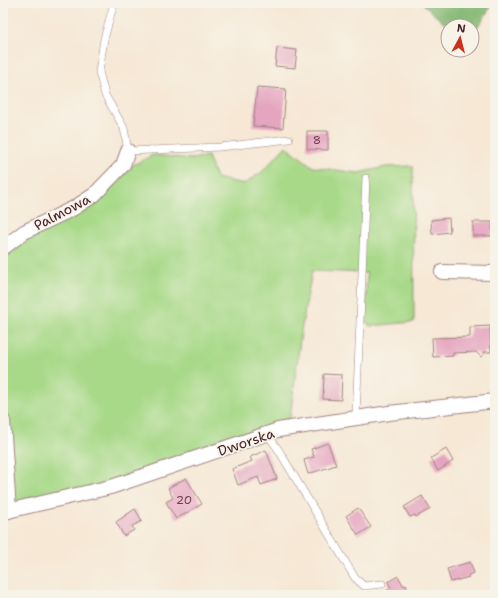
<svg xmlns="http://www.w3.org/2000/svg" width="498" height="598" viewBox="0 0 498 598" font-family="'Shantell Sans',sans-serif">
<rect width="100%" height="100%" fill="#f7f3e8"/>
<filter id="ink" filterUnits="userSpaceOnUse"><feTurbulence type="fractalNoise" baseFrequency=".025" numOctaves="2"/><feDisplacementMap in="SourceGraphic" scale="8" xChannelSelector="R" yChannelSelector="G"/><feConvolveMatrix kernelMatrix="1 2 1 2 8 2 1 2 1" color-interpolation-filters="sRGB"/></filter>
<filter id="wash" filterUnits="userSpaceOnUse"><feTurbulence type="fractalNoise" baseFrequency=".012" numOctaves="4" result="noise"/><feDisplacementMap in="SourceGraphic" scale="16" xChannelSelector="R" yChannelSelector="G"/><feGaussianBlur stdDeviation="0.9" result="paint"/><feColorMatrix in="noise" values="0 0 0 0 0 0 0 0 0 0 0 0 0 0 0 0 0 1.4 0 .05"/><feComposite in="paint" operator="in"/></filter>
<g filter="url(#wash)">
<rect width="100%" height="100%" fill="#f6e8d5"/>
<polygon fill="#a7d988" stroke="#787c5a" points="286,146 313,167 358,173 386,167 413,166 414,322 370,326 365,320 367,273 312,271 301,331 290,418 89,489 16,504 12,500 3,374 3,259 13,243 40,229 93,206 131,166 153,155 192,159 208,156 216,178 244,184 262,172"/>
<polygon fill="#85b974" stroke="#686c50" points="422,3 493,3 472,37 472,26 448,26 448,27"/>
<g id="blocks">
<g fill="#e5a4c0">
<polygon points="277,48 297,50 295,68 275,66"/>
<polygon points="257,87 286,89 283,128 253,126"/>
<polygon points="307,131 328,131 328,150 307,149"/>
<polygon points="449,218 450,232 432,234 431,220"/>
<rect x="473" y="222" width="19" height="14"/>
<polygon points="490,326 491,352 485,352 481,357 476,352 453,353 453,356 433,357 432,338 470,337 470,327"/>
<polygon points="324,374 342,375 341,400 323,399"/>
<polygon points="328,443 336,465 308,474 304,460 314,457 311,449"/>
<polygon points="446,449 453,461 438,471 431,458"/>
<polygon points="266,450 277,479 261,485 258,477 238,485 232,469 252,461 250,457"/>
<polygon points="186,478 202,504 176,519 166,502 173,498 168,488"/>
<polygon points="422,496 430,509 416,517 415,515 410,517 404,507"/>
<polygon points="358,508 371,527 358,535 346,516"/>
<polygon points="135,509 142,521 132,526 134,530 124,536 116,522"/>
<polygon points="470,562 474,573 468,575 469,577 451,582 447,569"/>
<polygon points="398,576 403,585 407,586 406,590 410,595 380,595 391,588 388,582"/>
</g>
</g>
</g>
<g filter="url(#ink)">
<use href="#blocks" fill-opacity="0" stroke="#a08480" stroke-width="1"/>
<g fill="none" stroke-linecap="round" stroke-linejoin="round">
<defs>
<g id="service">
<polyline points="114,3 104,39 99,72 105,95 124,128 128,151 220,147 289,139"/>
<polyline points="356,417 366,178"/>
<polyline points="267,434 278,449 355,578 364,586 382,584"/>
</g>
<g id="minor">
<polyline points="3,248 24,232 74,208 94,195 123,165 128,151"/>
<polyline points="442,272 495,273"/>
<polyline points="3,421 9,511"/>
<polyline points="3,512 111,487 278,430 389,413 495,401"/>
</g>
</defs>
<use href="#service" stroke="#a08480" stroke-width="8"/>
<use href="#minor" stroke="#a08480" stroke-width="16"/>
<use href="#service" stroke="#fff" stroke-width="7"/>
<use href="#minor" stroke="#fff" stroke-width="14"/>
</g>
</g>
<g text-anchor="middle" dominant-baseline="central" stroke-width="3.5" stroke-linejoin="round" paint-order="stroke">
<g font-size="12" fill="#714050">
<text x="317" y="140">8</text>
<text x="184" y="500">20</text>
</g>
<g font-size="14" fill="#4a1f2b" stroke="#f7f3e8">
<text transform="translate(62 212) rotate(-28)">Palmowa</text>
<text transform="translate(246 442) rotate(-19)">Dworska</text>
</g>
</g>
<rect width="498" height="598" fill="none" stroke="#f7f3e8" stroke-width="16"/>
<g transform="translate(460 38) rotate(7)"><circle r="19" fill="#f7f3e8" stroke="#b29e9c"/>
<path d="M0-3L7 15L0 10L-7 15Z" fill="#c8321e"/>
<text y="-6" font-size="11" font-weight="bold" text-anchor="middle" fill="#4a1f2b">N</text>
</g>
</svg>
